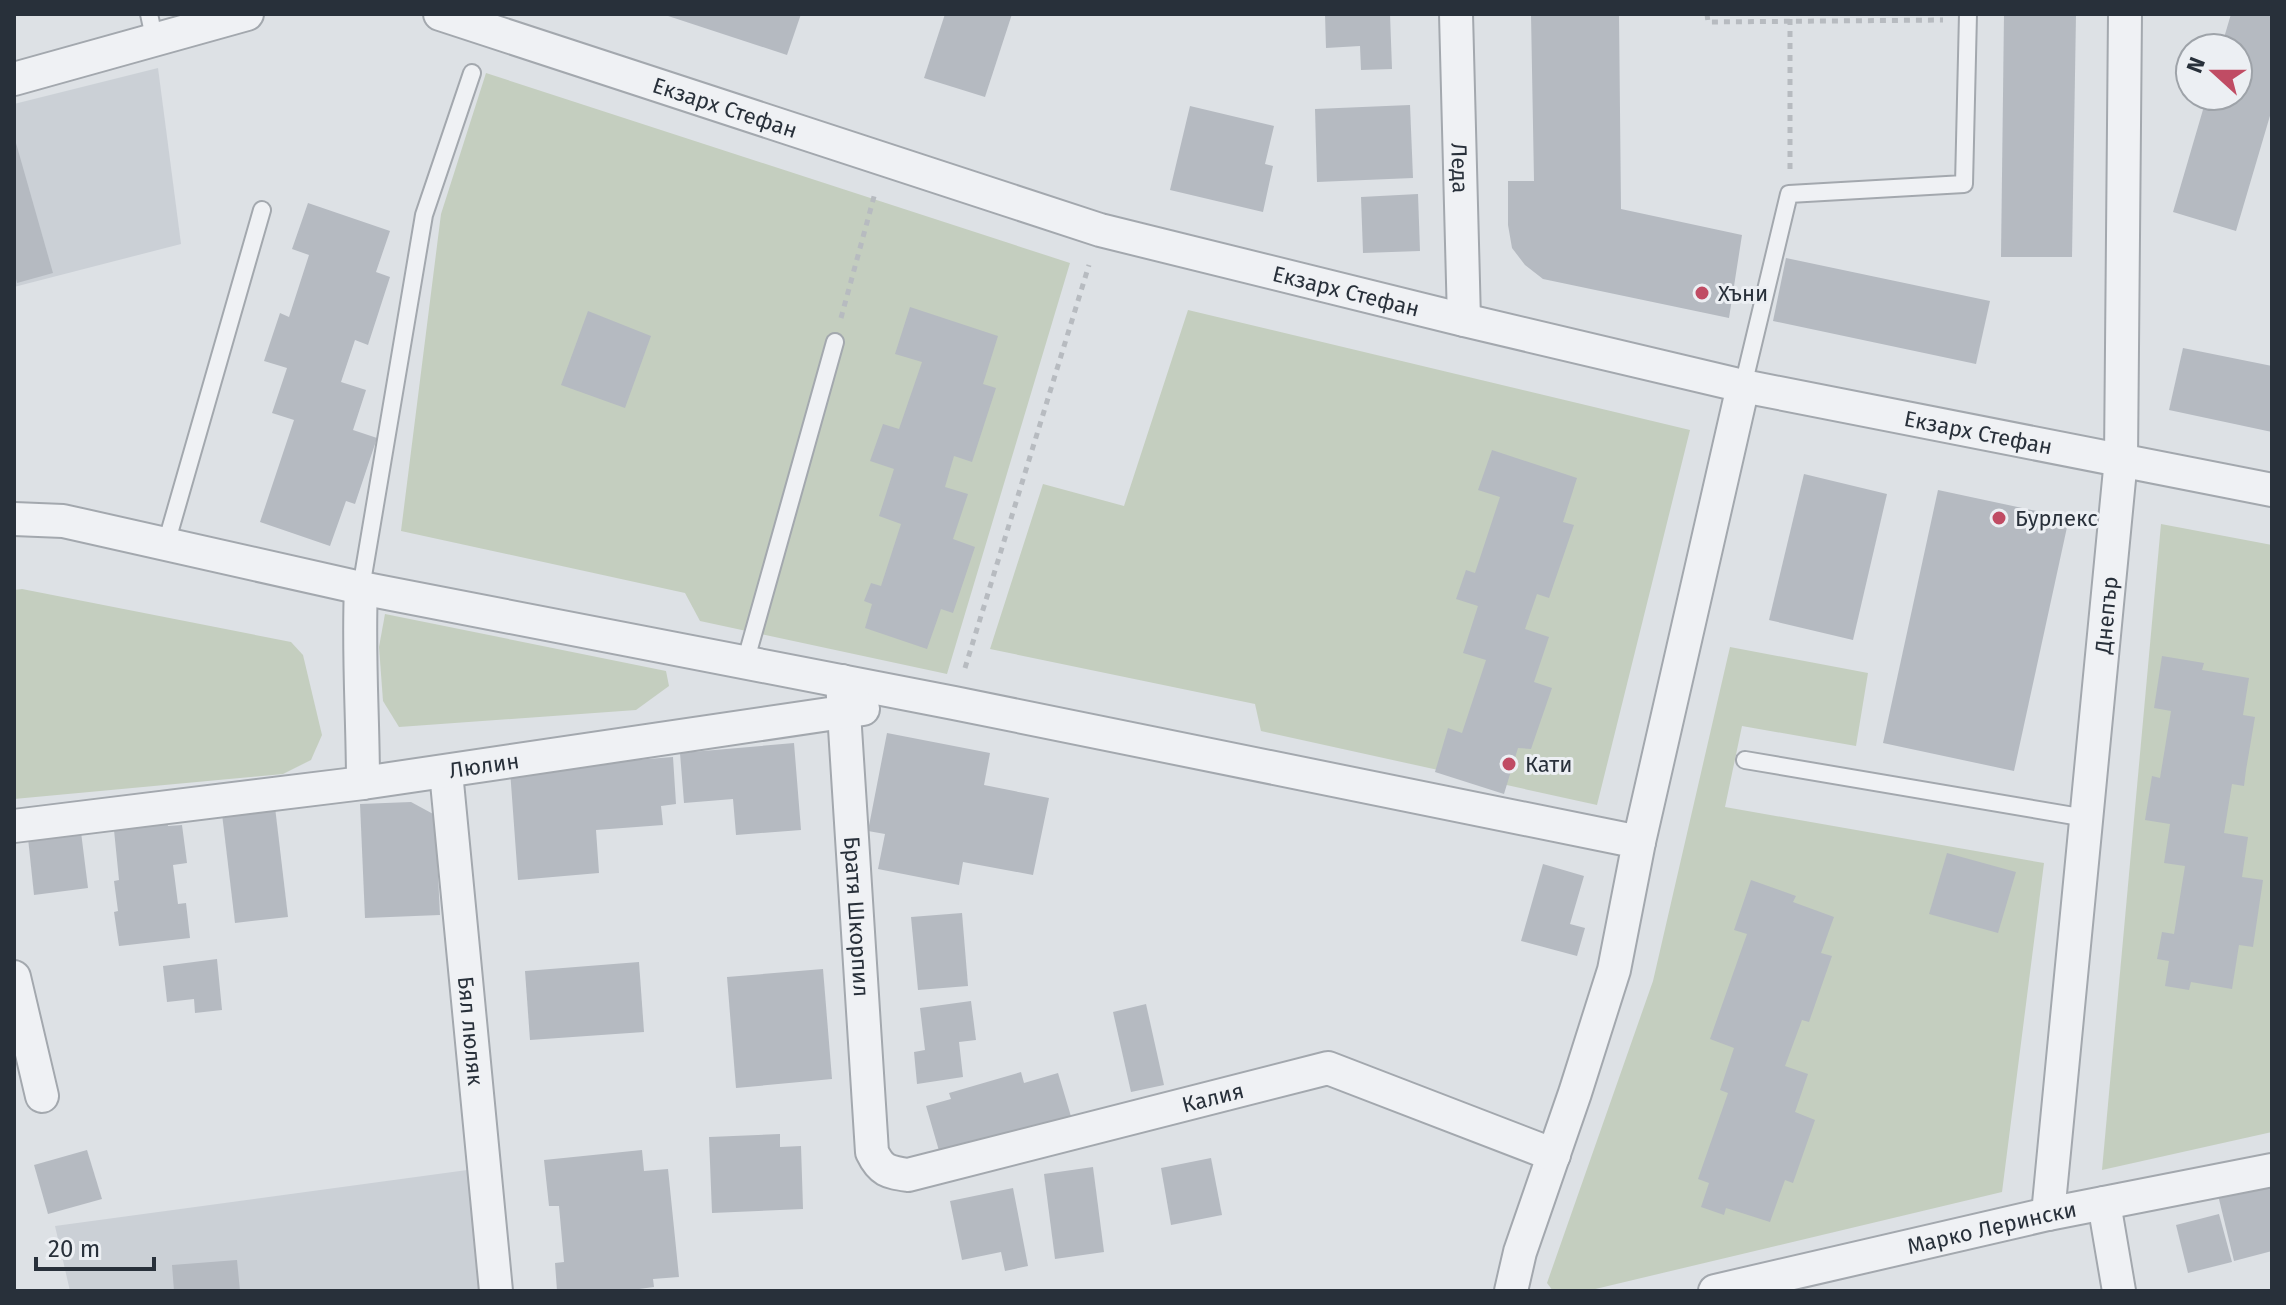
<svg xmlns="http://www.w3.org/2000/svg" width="2286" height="1305" viewBox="0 0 2286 1305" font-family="'Fira Sans',sans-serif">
<rect width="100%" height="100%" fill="#dde1e5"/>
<g fill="#cbd0d6">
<polygon points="158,68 181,244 14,287 14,104"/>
<polygon points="482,1168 490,1291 70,1291 55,1226"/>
</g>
<g fill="#c4cebf">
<polygon points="486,73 1070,263 947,674 700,621 685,593 401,531 441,214"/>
<polygon points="1188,310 1690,430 1597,805 1261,731 1255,704 990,649 1043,484 1124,506"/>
<polygon points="2161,524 2272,545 2272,1132 2102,1170"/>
<polygon points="22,589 291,642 303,655 322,735 311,760 283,774 14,799 14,590"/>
<polygon points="385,614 666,671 669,686 636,710 399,727 383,701 379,647"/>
<polygon points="1730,647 1868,673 1856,746 1742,726 1725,807 2044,863 2002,1192 1587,1291 1553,1291 1547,1283 1653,981"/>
</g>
<g fill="#b5bac1">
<polygon points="662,14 801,14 787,55"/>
<polygon points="945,14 1012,14 985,97 924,78"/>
<polygon points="1325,14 1390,14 1392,69 1361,70 1360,46 1326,48"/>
<polygon points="1531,14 1619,14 1621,209 1742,235 1729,318 1543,279 1525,265 1512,248 1508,225 1508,181 1534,181"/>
<polygon points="2004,14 2076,14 2072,257 2001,257"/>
<polygon points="2231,14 2272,14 2272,109 2236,231 2173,212 2207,96 2238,96 2238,48 2221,48"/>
<polygon points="1410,105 1413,178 1317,182 1315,109"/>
<polygon points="1190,106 1274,126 1265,164 1273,166 1263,212 1170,190"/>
<polygon points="14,136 53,273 17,283 14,271"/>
<polygon points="1418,194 1420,251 1363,253 1361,197"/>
<polygon points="308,203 390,231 376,272 390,277 368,345 355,340 341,382 366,390 353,430 377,438 355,504 346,501 330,546 260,522 294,420 272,413 287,368 264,361 280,313 289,317 309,255 292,249"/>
<polygon points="1786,258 1990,301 1976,364 1773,321"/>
<polygon points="910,307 998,336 983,384 996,388 972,462 954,456 945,487 968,494 953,539 975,547 953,613 941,609 927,649 865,628 872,604 864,601 871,583 881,586 901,524 879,516 894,469 870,461 883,424 899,429 922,362 895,354"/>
<polygon points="588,311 651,336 625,408 561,385"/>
<polygon points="2183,348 2272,366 2272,432 2169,410"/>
<polygon points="1492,450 1577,478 1563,522 1574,525 1549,598 1537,594 1525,629 1549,637 1534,682 1552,688 1531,749 1518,748 1504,794 1435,772 1448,728 1462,733 1486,660 1463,653 1478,606 1456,599 1466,570 1475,573 1500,497 1478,490"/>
<polygon points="1804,474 1887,494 1853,640 1769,620"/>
<polygon points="1938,490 2069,518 2014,771 1883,743"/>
<polygon points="2162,656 2204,663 2202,670 2249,678 2243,715 2255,717 2246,770 2244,786 2232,784 2224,833 2248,837 2242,877 2263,880 2253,947 2239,945 2232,989 2191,982 2189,990 2165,986 2169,961 2157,959 2162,932 2174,934 2185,866 2164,863 2170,824 2145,820 2152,776 2160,778 2171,711 2154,708"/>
<polygon points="887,733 990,753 984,785 1049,798 1033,875 963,862 959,885 878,869 885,834 868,831"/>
<polygon points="794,743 801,830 736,835 733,799 684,803 680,753"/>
<polygon points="673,757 676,804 661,806 663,825 596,830 599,873 518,880 510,770"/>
<polygon points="411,802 435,815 440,915 365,918 360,804"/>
<polygon points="275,807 288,917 235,923 222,814"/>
<polygon points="166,812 168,826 182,825 187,863 173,865 178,904 186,903 190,938 119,946 114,912 118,911 114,881 119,880 113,820"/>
<polygon points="81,832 88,888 34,895 28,838"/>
<polygon points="1947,853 2016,872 1998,933 1929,914"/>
<polygon points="1543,864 1584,876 1570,924 1585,928 1577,956 1521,941"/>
<polygon points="1751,880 1796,896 1793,902 1834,917 1821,953 1832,956 1809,1022 1802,1020 1785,1066 1808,1074 1795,1112 1815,1120 1793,1183 1785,1180 1770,1222 1726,1208 1724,1215 1701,1207 1709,1183 1698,1179 1728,1093 1720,1090 1734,1048 1710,1039 1747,934 1734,930"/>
<polygon points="962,913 968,986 918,990 911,917"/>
<polygon points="217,959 222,1010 195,1013 194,999 167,1002 163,966"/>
<polygon points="639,962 644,1032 530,1040 525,971"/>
<polygon points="823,969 832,1079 736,1088 727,977"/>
<polygon points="971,1001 976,1040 959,1042 963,1077 917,1084 914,1052 925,1050 920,1008"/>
<polygon points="1146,1004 1164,1085 1131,1092 1113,1012"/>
<polygon points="1021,1072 1024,1083 1058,1073 1073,1123 942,1161 926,1106 951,1099 949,1093"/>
<polygon points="780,1134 780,1147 801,1146 803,1209 712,1213 709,1137"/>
<polygon points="87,1150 102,1199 48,1214 34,1165"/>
<polygon points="642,1150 644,1171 668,1169 679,1277 653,1279 654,1287 624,1291 557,1291 555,1263 564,1262 559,1206 549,1206 544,1160"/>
<polygon points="1211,1158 1222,1215 1171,1225 1161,1168"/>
<polygon points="1093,1167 1104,1252 1055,1259 1044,1174"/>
<polygon points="2272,1181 2272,1251 2234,1261 2218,1195"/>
<polygon points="1013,1188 1028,1266 1005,1271 1001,1252 962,1260 950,1201"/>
<polygon points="2219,1214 2232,1262 2188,1273 2176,1225"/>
<polygon points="237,1260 240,1291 174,1291 172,1265"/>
</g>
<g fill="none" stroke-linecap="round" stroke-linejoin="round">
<defs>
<g id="service">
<polyline points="149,14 155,42"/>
<polyline points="1743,386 1789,194 1964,184 1968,14"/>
<polyline points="166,544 262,210"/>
<polyline points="361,588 424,215 472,73"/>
<polyline points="745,663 835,342"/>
<polyline points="1745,760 2086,818"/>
</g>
<g id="minor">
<path id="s1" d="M440,14L1100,230L1464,320L1743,386L2272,490"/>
<path id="s2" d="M1456,14L1464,320"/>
<polyline points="14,79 247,14"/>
<polyline points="14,519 63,521 361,588 954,703 1639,842 1614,970 1575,1093 1520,1252 1511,1291"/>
<path d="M361,588C358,653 363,718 363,783"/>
<path id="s3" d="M842,681L872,1152C881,1171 888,1172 908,1175L1328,1068L1554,1155"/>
<path id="s4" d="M446,772L496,1291"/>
<path id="s5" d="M14,826L363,783L863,709"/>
<polyline points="1639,842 1743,386"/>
<polyline points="14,977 42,1096"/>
<polyline points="2104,1203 2119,1291"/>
<path id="s6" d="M2048,1214L2121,459L2125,14"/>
<path id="s7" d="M1715,1291L2048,1214L2272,1170"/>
</g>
</defs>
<use href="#service" stroke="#a3a8ae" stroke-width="20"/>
<use href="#minor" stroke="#a3a8ae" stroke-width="36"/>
<g stroke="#b7bbc0" stroke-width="5" stroke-dasharray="6 6" stroke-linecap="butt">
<polyline points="1707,14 1708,22 1943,20"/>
<polyline points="1790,169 1790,14"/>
<polyline points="841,318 875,193"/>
<polyline points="965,668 1089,265"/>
</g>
<use href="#service" stroke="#eff1f4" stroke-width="16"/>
<use href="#minor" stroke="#eff1f4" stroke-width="32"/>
</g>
<g fill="#c04c64" stroke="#eceff3" stroke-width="3">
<circle cx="1702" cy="293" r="8"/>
<circle cx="1999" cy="518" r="8"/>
<circle cx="1509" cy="764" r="8"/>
</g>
<g text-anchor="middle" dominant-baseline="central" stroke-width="6" stroke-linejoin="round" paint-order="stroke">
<g font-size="22" fill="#28303a" stroke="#eceff3">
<text stroke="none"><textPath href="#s1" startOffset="300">Екзарх Стефан</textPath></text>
<text stroke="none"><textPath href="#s2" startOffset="154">Леда</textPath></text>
<text stroke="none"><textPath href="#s1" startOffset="948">Екзарх Стефан</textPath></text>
<text stroke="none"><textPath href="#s1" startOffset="1596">Екзарх Стефан</textPath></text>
<text stroke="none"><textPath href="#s6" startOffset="602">Днепър</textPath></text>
<text stroke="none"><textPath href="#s5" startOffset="474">Люлин</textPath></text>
<text stroke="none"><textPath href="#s3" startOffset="236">Братя Шкорпил</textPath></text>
<text stroke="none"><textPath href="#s4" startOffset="260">Бял люляк</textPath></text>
<text stroke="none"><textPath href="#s3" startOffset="832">Калия</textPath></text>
<text stroke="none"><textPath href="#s7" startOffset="284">Марко Лерински</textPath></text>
</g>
<g font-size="22" fill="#28303a" stroke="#eceff3" text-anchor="start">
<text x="1718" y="293">Хъни</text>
<text x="2015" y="518">Бурлекс</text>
<text x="1525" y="764">Кати</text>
</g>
</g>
<rect width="2286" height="1305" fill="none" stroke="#28303a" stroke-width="32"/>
<g transform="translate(2214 72) rotate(291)"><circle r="38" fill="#eceff3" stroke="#9ea3a9" stroke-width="2"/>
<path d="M0-6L14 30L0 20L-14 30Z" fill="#c04c64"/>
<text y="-12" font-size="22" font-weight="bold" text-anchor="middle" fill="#28303a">N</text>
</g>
<path d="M36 1257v12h118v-12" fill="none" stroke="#28303a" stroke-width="4"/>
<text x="48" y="1257" font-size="24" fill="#28303a" stroke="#eceff3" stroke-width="6" paint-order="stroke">20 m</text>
</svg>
